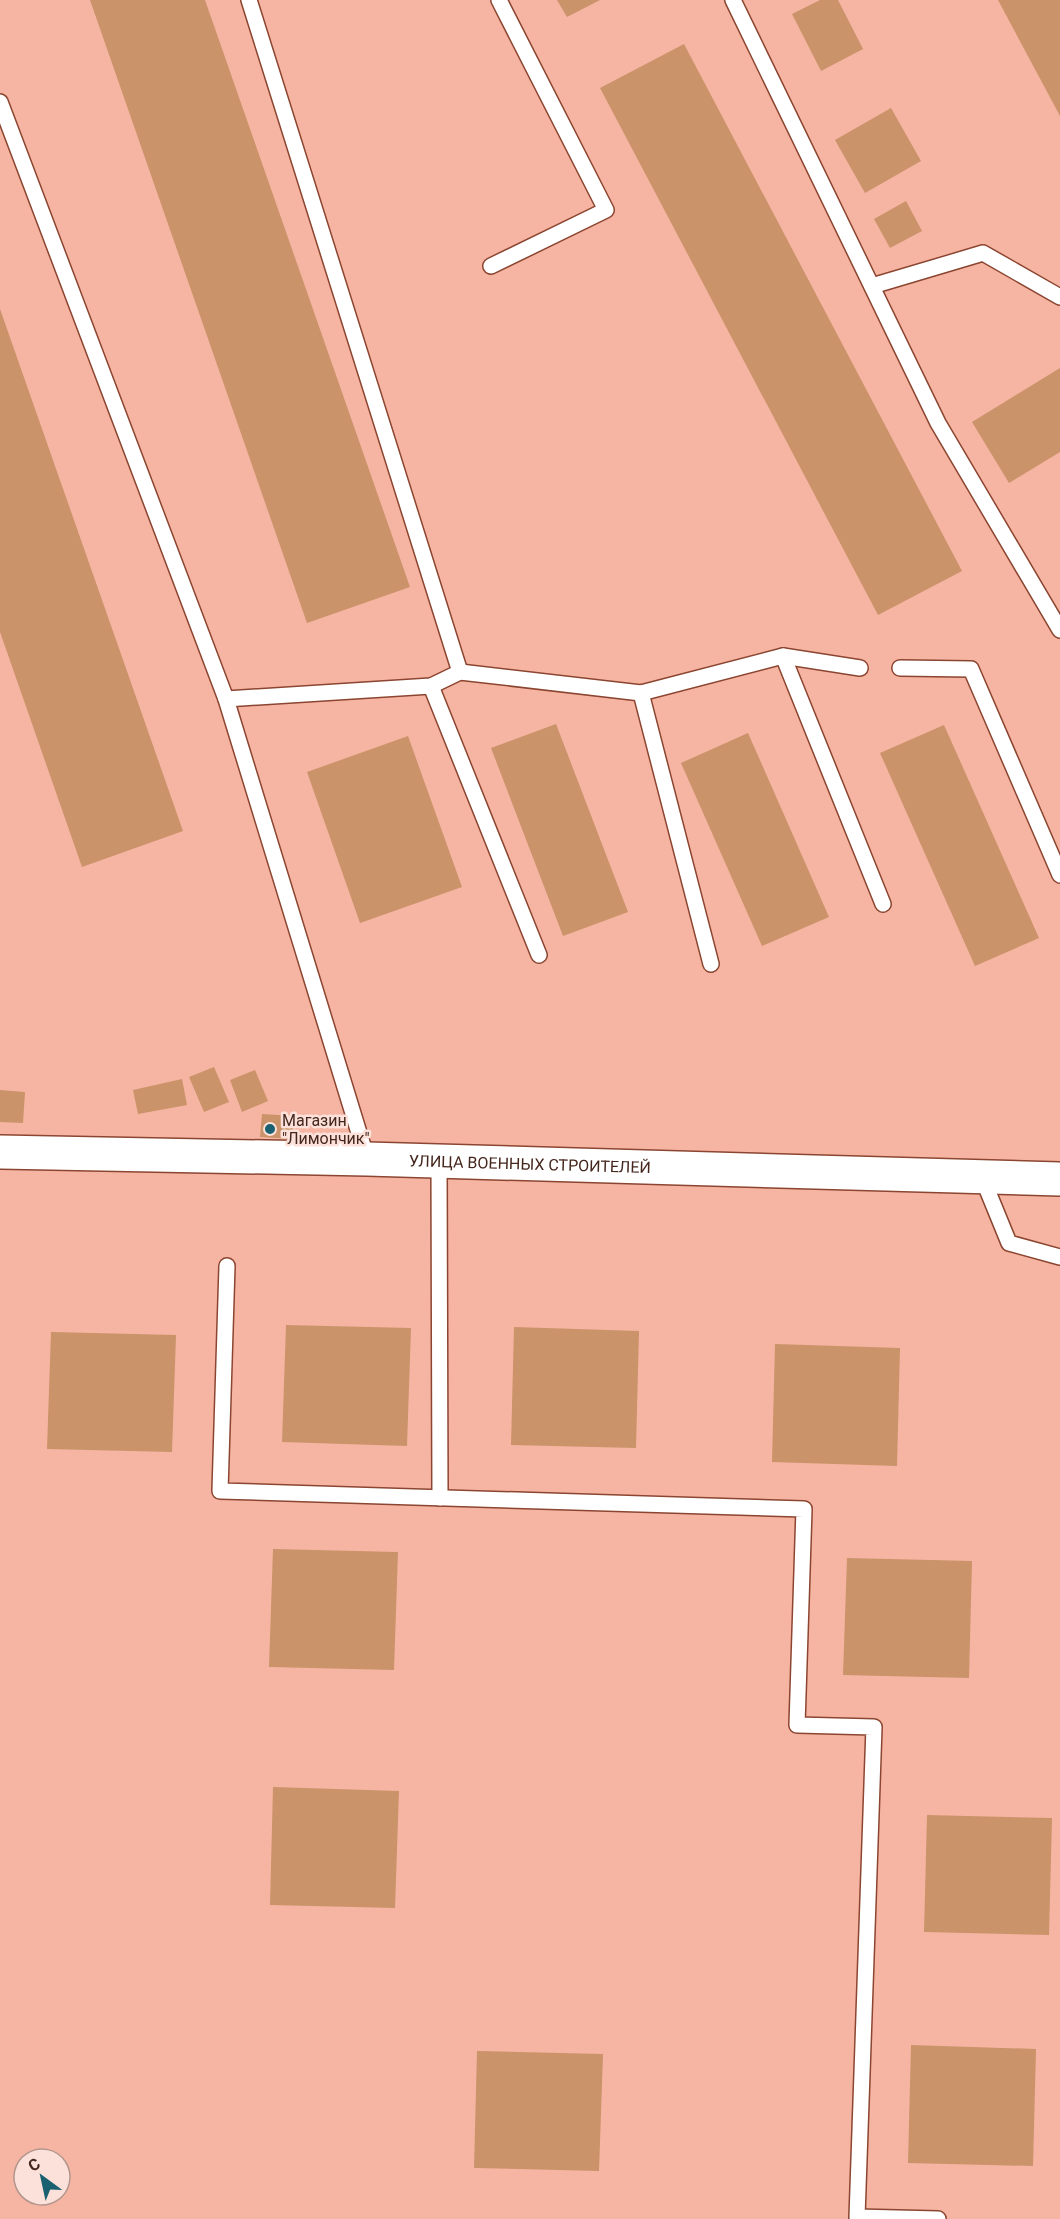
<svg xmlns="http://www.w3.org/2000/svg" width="1060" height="2219" viewBox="0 0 1060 2219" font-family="Roboto,sans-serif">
<rect width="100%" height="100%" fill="#f6b5a2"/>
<g fill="#ca936a">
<polygon points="90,0 205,0 410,587 307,623"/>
<polygon points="557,0 600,0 567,17"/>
<polygon points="820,0 838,0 863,49 821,71 792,14"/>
<polygon points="998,0 1060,0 1060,116"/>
<polygon points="684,44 962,571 878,615 600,88"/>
<polygon points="891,108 921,161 865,193 835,140"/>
<polygon points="906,201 922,231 890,248 874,219"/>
<polygon points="0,309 183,831 82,867 0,632"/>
<polygon points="1060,368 1060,452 1009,483 972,422"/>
<polygon points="556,724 628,912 563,936 491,748"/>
<polygon points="944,725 1039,938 975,966 880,753"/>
<polygon points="748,733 829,917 762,946 681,763"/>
<polygon points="408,736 462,887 360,923 307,772"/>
<polygon points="214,1067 229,1102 204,1112 189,1077"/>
<polygon points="255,1070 268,1101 242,1112 230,1080"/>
<polygon points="182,1079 187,1105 138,1114 133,1090"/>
<polygon points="0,1090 25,1092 23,1123 0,1122"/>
<polygon points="262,1114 294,1116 293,1139 260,1137"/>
<polygon points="286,1325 411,1328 407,1446 282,1442"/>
<polygon points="514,1327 639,1331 636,1448 511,1445"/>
<polygon points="51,1332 176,1335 172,1452 47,1449"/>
<polygon points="775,1344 900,1348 897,1466 772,1462"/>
<polygon points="273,1549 398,1552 394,1670 269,1667"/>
<polygon points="847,1558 972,1561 969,1678 843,1675"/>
<polygon points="273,1787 399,1791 395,1908 270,1905"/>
<polygon points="927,1815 1052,1818 1049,1935 924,1932"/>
<polygon points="911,2045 1036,2049 1033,2166 908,2163"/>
<polygon points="477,2051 603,2054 599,2171 474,2168"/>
</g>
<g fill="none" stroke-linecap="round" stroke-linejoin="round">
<defs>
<g id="service">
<polyline points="249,0 460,672"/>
<polyline points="733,0 938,423 1060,630"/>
<polyline points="0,102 226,699"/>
<polyline points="491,266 606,210 499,0"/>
<polyline points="872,286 983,253 1060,297"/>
<polyline points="783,656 883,904"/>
<polyline points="900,668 971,669 1060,875"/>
<polyline points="431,686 539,955"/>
<polyline points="641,693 711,964"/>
<polyline points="367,1159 226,699 431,686 460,672 641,693 783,656 860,668"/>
<polyline points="439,1161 440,1498"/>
<polyline points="982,1177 1009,1243 1060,1257"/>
<polyline points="227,1266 220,1491 804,1509 797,1725 874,1727 857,2217 938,2219"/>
</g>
<g id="secondary">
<path id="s1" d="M0,1152L367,1159L1060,1179"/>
</g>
</defs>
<use href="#service" stroke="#8b4530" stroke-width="18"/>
<use href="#secondary" stroke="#8b4530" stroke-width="36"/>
<use href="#service" stroke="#fff" stroke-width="15"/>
<use href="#secondary" stroke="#fff" stroke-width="33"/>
</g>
<circle fill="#196070" stroke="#fbe1d9" stroke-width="2" cx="270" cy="1129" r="6"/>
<g text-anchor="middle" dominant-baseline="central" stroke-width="5" stroke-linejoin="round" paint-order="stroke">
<g font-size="16" fill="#45261d" stroke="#fbe1d9" text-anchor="start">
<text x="282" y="1120">Магазин<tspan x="282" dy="18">"Лимончик"</tspan></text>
</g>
<g font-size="16" fill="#45261d" stroke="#fbe1d9">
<text stroke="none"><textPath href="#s1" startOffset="530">УЛИЦА ВОЕННЫХ СТРОИТЕЛЕЙ</textPath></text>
</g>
</g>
<g transform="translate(42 2177) rotate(327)"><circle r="28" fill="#fbe1d9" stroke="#b2968e" stroke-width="1.5"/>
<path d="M0-4.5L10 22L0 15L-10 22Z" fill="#196070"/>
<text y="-9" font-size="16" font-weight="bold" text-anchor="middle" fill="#45261d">С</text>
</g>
</svg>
